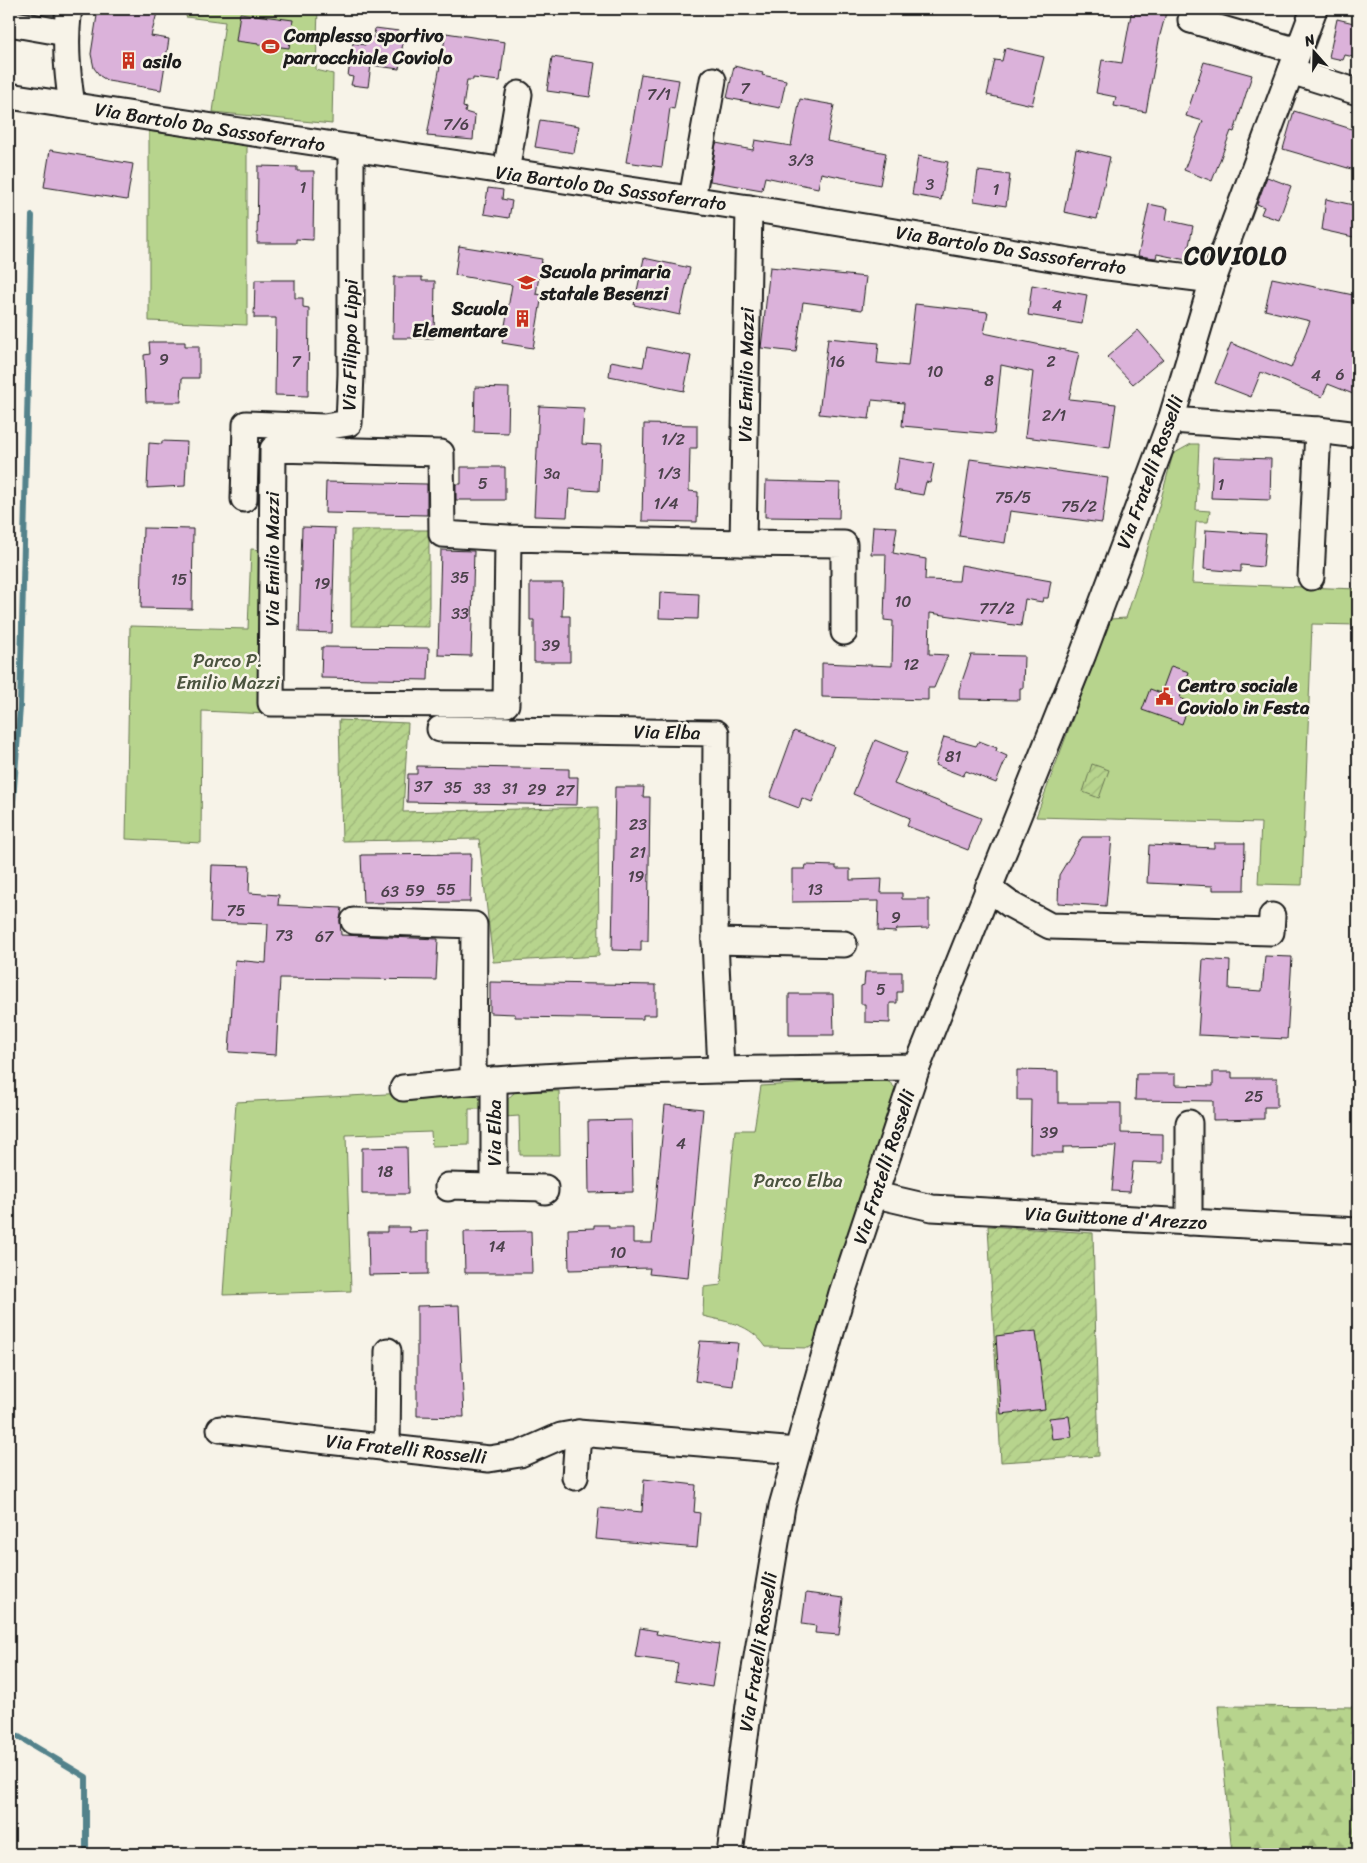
<svg xmlns="http://www.w3.org/2000/svg" width="1367" height="1863" viewBox="0 0 1367 1863" font-family="Sriracha,sans-serif">
<defs>
<pattern id="forest-firs" width="22" height="20" patternUnits="userSpaceOnUse" patternTransform="scale(1.25)"><rect width="22" height="20" fill="#b7d48d"/><path d="M5 1l3.5 6h-7zM16 11l3.5 6h-7z" fill="#9db579"/></pattern>
<pattern id="garden-furrows" width="10" height="10" patternUnits="userSpaceOnUse" patternTransform="scale(1.25)"><rect width="10" height="10" fill="#b7d48d"/><path d="M-1 1l2-2M0 10L10 0M9 11l2-2" fill="none" stroke="#9db579"/></pattern>
</defs>
<rect width="100%" height="100%" fill="#f7f3e8"/>
<filter id="ink" filterUnits="userSpaceOnUse"><feTurbulence type="fractalNoise" baseFrequency=".02" numOctaves="2"/><feDisplacementMap in="SourceGraphic" scale="10" xChannelSelector="R" yChannelSelector="G"/><feConvolveMatrix kernelMatrix="1 2 1 2 8 2 1 2 1" color-interpolation-filters="sRGB"/></filter>
<g filter="url(#ink)">
<g fill="#b7d48d" stroke="#6a7854">
<polygon points="187,9 318,9 316,70 333,74 332,124 213,112 225,22 186,17"/>
<polygon points="149,131 247,146 247,325 149,321"/>
<polygon points="1191,444 1199,444 1196,510 1210,511 1208,522 1196,522 1192,583 1358,589 1358,625 1312,624 1302,885 1258,884 1261,823 1036,817 1110,619 1126,618 1142,569 1173,454"/>
<polygon points="251,549 273,551 268,714 202,711 201,843 126,839 130,626 248,629"/>
<path d="M873,1079C884,1080 889,1080 895,1088L894,1094L814,1345L808,1348L766,1347C749,1323 730,1323 703,1316L704,1287L721,1285L735,1130H754L761,1086Z"/>
<path d="M462,1090C475,1092 480,1095 484,1109H469V1145L432,1146L431,1132L346,1135L351,1291L223,1295L236,1102Z"/>
<polygon points="559,1091 560,1155 520,1155 519,1116 505,1117 505,1101 515,1092"/>
</g>
<polygon fill="url(#forest-firs)" stroke="#6a7854" points="1218,1706 1358,1707 1358,1854 1232,1854"/>
<g fill="url(#garden-furrows)" stroke="#6a7854">
<polygon points="351,530 429,530 429,627 351,626"/>
<polygon points="339,720 408,723 403,812 598,807 599,956 493,962 479,839 342,841"/>
<polygon points="1092,764 1109,770 1099,798 1083,792"/>
<polygon points="988,1226 1093,1233 1099,1456 1001,1462"/>
</g>
<g fill="none" stroke-linecap="round" stroke-linejoin="round">
<g stroke="#53828b" stroke-width="6">
<polyline points="9,855 20,707 32,216"/>
<polyline points="9,1731 86,1777 86,1854"/>
</g>
</g>
<g fill="#dbb2da" stroke="#1c1c1c">
<polygon points="98,9 158,9 151,36 169,39 161,90 108,81 100,76 94,68 91,54"/>
<polygon points="1132,9 1167,9 1160,35 1146,112 1114,106 1116,97 1096,93 1102,60 1122,63"/>
<polygon points="240,13 293,20 289,48 236,41"/>
<polygon points="1337,19 1358,24 1358,58 1345,55 1343,60 1329,57"/>
<polygon points="375,28 399,31 398,41 403,42 399,69 371,65 368,87 351,85 353,77 348,76 353,43 365,45 366,37 374,37"/>
<polygon points="446,33 505,42 500,81 473,78 473,80 467,80 463,107 466,108 465,112 475,115 473,140 427,136"/>
<polygon points="1005,48 1044,57 1032,105 987,95 995,60 1002,61"/>
<polygon points="552,57 595,63 590,97 547,91"/>
<polygon points="1204,62 1252,75 1234,132 1231,131 1212,181 1184,170 1203,121 1186,116"/>
<polygon points="734,66 763,73 762,75 786,80 780,108 727,98"/>
<polygon points="641,74 679,80 674,109 670,108 662,167 626,162"/>
<polygon points="800,99 834,105 827,141 886,153 880,185 821,173 818,188 765,177 762,190 710,181 716,143 753,150 755,140 791,146"/>
<polygon points="1294,111 1358,131 1358,171 1283,149"/>
<polygon points="540,120 579,126 574,153 535,147"/>
<polygon points="1076,149 1110,157 1097,219 1064,212"/>
<polygon points="50,150 133,164 127,200 44,187"/>
<polygon points="918,156 948,162 941,200 912,195"/>
<polygon points="258,166 297,167 297,171 314,171 313,240 296,239 296,243 257,243"/>
<polygon points="978,171 1010,175 1006,206 974,201"/>
<polygon points="1267,177 1291,186 1279,220 1261,214 1264,207 1257,204"/>
<polygon points="488,188 503,190 502,199 512,201 509,218 484,214"/>
<polygon points="1326,199 1358,206 1358,238 1322,230"/>
<polygon points="1149,204 1168,208 1166,220 1193,226 1186,260 1157,254 1156,258 1138,256"/>
<polygon points="459,246 542,259 536,294 542,295 533,348 502,343 512,285 455,275"/>
<polygon points="644,258 690,268 680,315 634,305"/>
<polygon points="770,267 866,277 862,310 803,302 796,352 761,348"/>
<polygon points="394,277 422,277 422,281 435,281 434,338 393,338"/>
<polygon points="1272,278 1358,296 1358,396 1328,384 1322,397 1261,372 1251,397 1215,383 1231,343 1291,368 1310,321 1265,310"/>
<polygon points="255,280 295,280 295,298 303,298 303,307 309,308 308,396 275,395 276,318 254,318"/>
<polygon points="1032,285 1087,295 1082,324 1028,315"/>
<polygon points="915,304 988,312 984,333 1079,353 1069,399 1116,404 1110,448 1025,437 1033,372 1001,365 994,434 902,426 904,403 872,400 869,419 819,414 828,338 879,343 877,363 908,366"/>
<polygon points="1138,330 1163,359 1133,384 1107,357"/>
<polygon points="149,342 185,342 185,346 199,346 199,378 182,378 181,402 146,402 144,355 150,354"/>
<polygon points="647,347 691,356 684,391 609,376 611,361 643,367"/>
<polygon points="475,387 509,388 508,433 474,432"/>
<polygon points="539,406 584,408 582,444 601,445 599,491 569,489 567,517 534,516"/>
<polygon points="644,424 697,425 697,448 690,448 689,491 698,492 697,522 642,521"/>
<polygon points="162,441 187,442 185,486 147,488 149,443 162,444"/>
<polygon points="1213,457 1271,459 1270,500 1211,498"/>
<polygon points="899,458 934,464 930,483 926,482 923,495 894,490"/>
<polygon points="970,459 1108,478 1102,523 1010,511 1005,543 959,536"/>
<polygon points="461,467 505,467 505,500 456,500 456,484 461,484"/>
<polygon points="766,481 840,483 839,518 765,517"/>
<polygon points="326,482 427,484 427,515 325,513"/>
<polygon points="873,526 897,527 893,553 926,559 925,580 959,581 961,565 1051,581 1048,598 1043,598 1042,602 1025,599 1021,626 930,613 929,654 948,655 934,688 928,688 928,700 822,697 822,663 892,666 893,621 884,620 886,554 871,554"/>
<polygon points="302,527 335,528 332,633 299,632"/>
<polygon points="143,528 193,529 192,609 141,608"/>
<polygon points="1206,530 1266,534 1263,567 1241,565 1241,572 1204,569"/>
<polygon points="441,550 474,551 471,656 438,655"/>
<polygon points="530,583 563,583 562,616 570,616 570,662 534,662 534,620 530,620"/>
<polygon points="660,592 699,594 698,619 659,618"/>
<polygon points="322,647 429,648 428,680 321,678"/>
<polygon points="971,655 1024,656 1023,688 1020,688 1020,700 959,699 959,690"/>
<polygon points="1171,666 1189,672 1180,698 1190,702 1182,724 1142,710 1150,689 1161,693"/>
<polygon points="794,731 834,746 812,802 802,798 799,808 770,797"/>
<polygon points="944,737 976,746 979,741 997,748 996,751 1007,756 996,783 966,771 963,776 935,765"/>
<polygon points="875,740 907,753 894,784 981,818 968,850 907,826 910,818 853,794"/>
<polygon points="417,766 569,769 569,777 578,777 577,805 407,802 408,774 417,774"/>
<polygon points="615,787 644,787 643,797 650,797 648,941 641,941 641,951 612,950"/>
<polygon points="1082,837 1112,837 1106,906 1058,903 1059,875"/>
<polygon points="1214,843 1245,843 1244,890 1213,890 1213,886 1147,883 1149,845 1214,848"/>
<polygon points="471,854 470,902 363,903 361,855"/>
<polygon points="212,865 250,866 249,893 279,895 278,905 342,908 340,920 341,935 438,939 436,980 280,978 276,1055 229,1052 235,960 266,963 268,924 210,922"/>
<polygon points="806,865 836,866 836,869 850,869 850,880 882,879 881,893 902,893 902,899 929,899 929,928 897,929 896,932 878,931 879,901 792,902 792,869 805,869"/>
<polygon points="1265,956 1292,957 1287,1039 1198,1035 1203,959 1230,961 1229,989 1262,991"/>
<polygon points="865,972 902,972 902,992 897,992 897,1003 890,1003 890,1023 865,1022 865,1004 861,1004 861,986 864,985"/>
<polygon points="490,982 656,985 656,1015 643,1015 643,1019 515,1017 515,1014 490,1013"/>
<polygon points="789,994 833,994 834,1035 789,1035"/>
<polygon points="1017,1070 1058,1071 1058,1103 1121,1103 1121,1133 1163,1134 1163,1163 1133,1162 1130,1192 1112,1191 1116,1146 1063,1147 1063,1153 1030,1153 1031,1100 1017,1100"/>
<polygon points="1213,1072 1232,1072 1232,1078 1277,1078 1277,1107 1264,1107 1264,1119 1213,1120 1213,1101 1135,1100 1136,1074 1175,1074 1175,1085 1213,1086"/>
<polygon points="665,1105 703,1109 688,1278 649,1274 650,1268 569,1270 568,1229 594,1228 594,1225 609,1225 609,1228 633,1228 633,1243 652,1243"/>
<polygon points="632,1120 633,1192 589,1193 588,1121"/>
<polygon points="407,1147 408,1194 362,1194 362,1148"/>
<polygon points="387,1227 409,1227 409,1232 428,1231 428,1274 369,1275 368,1232 387,1232"/>
<polygon points="531,1231 532,1273 465,1273 464,1232"/>
<polygon points="459,1305 464,1417 417,1416 417,1306"/>
<polygon points="1036,1331 1045,1409 1001,1414 996,1336"/>
<polygon points="700,1341 738,1343 733,1386 695,1381"/>
<polygon points="1069,1416 1072,1437 1052,1439 1049,1418"/>
<polygon points="644,1479 696,1485 694,1512 700,1513 697,1548 596,1539 599,1508 642,1512"/>
<polygon points="806,1593 843,1598 839,1635 815,1633 816,1626 802,1624"/>
<polygon points="640,1628 657,1631 656,1634 719,1644 712,1687 675,1681 678,1663 635,1657"/>
</g>
<g fill="none" stroke-linecap="round" stroke-linejoin="round">
<defs>
<g id="minor">
<path d="M69,9C64,41 67,73 72,105"/>
<polyline points="1195,9 1191,20 1298,51"/>
<polyline points="9,23 66,33"/>
<polyline points="1291,71 1358,92"/>
<polyline points="9,96 749,208 1100,266 1213,280"/>
<polyline points="506,172 519,94"/>
<polyline points="692,199 713,80"/>
<polyline points="1171,420 1318,430 1358,435"/>
<polyline points="244,499 246,424 324,427 349,423 351,374 351,148"/>
<polyline points="508,538 442,534 441,453 273,449 271,703 506,704 508,538 743,543 749,208"/>
<polyline points="743,543 844,544 844,632"/>
<polyline points="1311,577 1318,430"/>
<polyline points="440,729 716,733 715,941 721,1070"/>
<polyline points="988,888 1011,905 1050,926 1271,932 1272,916"/>
<polyline points="354,921 474,925 473,1081"/>
<polyline points="715,941 844,944"/>
<polyline points="494,1080 494,1186"/>
<path d="M403,1088C574,1070 746,1069 917,1067"/>
<polyline points="1189,1123 1189,1222"/>
<polyline points="448,1188 448,1186 545,1188 545,1191"/>
<polyline points="876,1195 932,1208 1358,1231"/>
<polyline points="220,1429 489,1459 520,1454 561,1436 578,1433 797,1451"/>
<polyline points="387,1449 388,1351"/>
<polyline points="575,1477 578,1433"/>
<polyline points="730,1854 749,1705 782,1506 842,1293 917,1067 1083,654 1171,420 1213,280 1314,9"/>
</g>
</defs>
<use href="#minor" stroke="#1c1c1c" stroke-width="29"/>
<use href="#minor" stroke="#f7f3e8" stroke-width="25"/>
</g>
</g>
<defs>
<symbol id="stadium-bare" viewBox="-9 -9 18 18"><path d="M0-5a6.5 5 0 1 0 0 10a6.5 5 0 1 0 0-10ZM-3.5-1.8h7v3.6h-7Z" fill="#c8321e" stroke="#f7f3e8" stroke-width="2.5" paint-order="stroke"/></symbol>
<symbol id="building-bare" viewBox="-9 -9 18 18"><path d="M-4-6H4V6H1V3H-1V6H-4ZM-2.5-4.3h1.7v1.8h-1.7ZM.8-4.3h1.7v1.8H.8ZM-2.5-1h1.7V.8h-1.7ZM.8-1h1.7V.8H.8Z" fill="#c8321e" stroke="#f7f3e8" stroke-width="2.5" paint-order="stroke"/></symbol>
<symbol id="school-bare" viewBox="-9 -9 18 18"><path d="M0-5L7-2L0 1L-7-2ZM-4 1L0 2.5L4 1V4Q0 6-4 4Z" fill="#c8321e" stroke="#f7f3e8" stroke-width="2.5" paint-order="stroke"/></symbol>
<symbol id="civic-bare" viewBox="-9 -9 18 18"><path d="M-.6-6.5H3V-4.5H.6V-3L4-1V1h2V6H-6V1h2V-1L-.6-3ZM-1.2 2.5V6h2.4V2.5Z" fill="#c8321e" stroke="#f7f3e8" stroke-width="2.5" paint-order="stroke"/></symbol>
</defs>
<g fill-rule="evenodd">
<use href="#stadium-bare" x="258" y="34" width="25" height="25"/>
<use href="#building-bare" x="116" y="48" width="25" height="25"/>
<use href="#school-bare" x="514" y="270" width="25" height="25"/>
<use href="#building-bare" x="510" y="306" width="25" height="25"/>
<use href="#civic-bare" x="1152" y="684" width="25" height="25"/>
</g>
<g text-anchor="middle" dominant-baseline="central" stroke-width="5" stroke-linejoin="round" paint-order="stroke">
<g font-size="16" fill="#4c424c">
<text x="745" y="88">7</text>
<text x="659" y="94">7/1</text>
<text x="456" y="124">7/6</text>
<text x="801" y="160">3/3</text>
<text x="930" y="184">3</text>
<text x="303" y="187">1</text>
<text x="996" y="189">1</text>
<text x="1057" y="305">4</text>
<text x="164" y="359">9</text>
<text x="296" y="361">7</text>
<text x="837" y="361">16</text>
<text x="1051" y="361">2</text>
<text x="935" y="371">10</text>
<text x="1340" y="374">6</text>
<text x="1316" y="375">4</text>
<text x="989" y="380">8</text>
<text x="1054" y="415">2/1</text>
<text x="673" y="439">1/2</text>
<text x="552" y="473">3a</text>
<text x="669" y="473">1/3</text>
<text x="483" y="483">5</text>
<text x="1221" y="484">1</text>
<text x="1013" y="497">75/5</text>
<text x="666" y="503">1/4</text>
<text x="1079" y="506">75/2</text>
<text x="460" y="577">35</text>
<text x="179" y="579">15</text>
<text x="322" y="583">19</text>
<text x="903" y="601">10</text>
<text x="997" y="608">77/2</text>
<text x="460" y="613">33</text>
<text x="551" y="645">39</text>
<text x="911" y="664">12</text>
<text x="953" y="756">81</text>
<text x="423" y="786">37</text>
<text x="453" y="787">35</text>
<text x="482" y="788">33</text>
<text x="510" y="788">31</text>
<text x="537" y="789">29</text>
<text x="565" y="790">27</text>
<text x="638" y="824">23</text>
<text x="638" y="852">21</text>
<text x="636" y="876">19</text>
<text x="446" y="889">55</text>
<text x="815" y="889">13</text>
<text x="415" y="890">59</text>
<text x="390" y="891">63</text>
<text x="236" y="910">75</text>
<text x="896" y="917">9</text>
<text x="284" y="935">73</text>
<text x="324" y="936">67</text>
<text x="881" y="989">5</text>
<text x="1254" y="1096">25</text>
<text x="1049" y="1132">39</text>
<text x="681" y="1143">4</text>
<text x="385" y="1171">18</text>
<text x="497" y="1246">14</text>
<text x="618" y="1252">10</text>
</g>
<g font-size="19" font-weight="bold" fill="#1c1c1c" stroke="#f7f3e8" text-anchor="start">
<text x="284" y="35">Complesso sportivo<tspan x="284" dy="22">parrocchiale Coviolo</tspan></text>
<text x="143" y="61">asilo</text>
<text x="540" y="271">Scuola primaria<tspan x="540" dy="22">statale Besenzi</tspan></text>
<text x="508" y="308" text-anchor="end">Scuola<tspan x="508" dy="22">Elementare</tspan></text>
<text x="1178" y="685">Centro sociale<tspan x="1178" dy="22">Coviolo in Festa</tspan></text>
</g>
<g font-size="19" fill="#1c1c1c" stroke="#f7f3e8">
<text transform="translate(210 127) rotate(9)">Via Bartolo Da Sassoferrato</text>
<text transform="translate(611 188) rotate(8)">Via Bartolo Da Sassoferrato</text>
<text transform="translate(1011 250) rotate(9)">Via Bartolo Da Sassoferrato</text>
<text transform="translate(350 345) rotate(-89)">Via Filippo Lippi</text>
<text transform="translate(746 375) rotate(-89)">Via Emilio Mazzi</text>
<text transform="translate(1150 472) rotate(-70)">Via Fratelli Rosselli</text>
<text transform="translate(272 559) rotate(-90)">Via Emilio Mazzi</text>
<text transform="translate(667 732) rotate(1)">Via Elba</text>
<text transform="translate(494 1133) rotate(-90)">Via Elba</text>
<text transform="translate(884 1167) rotate(-72)">Via Fratelli Rosselli</text>
<text transform="translate(1116 1218) rotate(3)">Via Guittone d'Arezzo</text>
<text transform="translate(406 1449) rotate(6)">Via Fratelli Rosselli</text>
<text transform="translate(758 1652) rotate(-81)">Via Fratelli Rosselli</text>
</g>
<g font-size="19" fill="#4a533e" stroke="#f7f3e8">
<text x="228" y="660">Parco P.<tspan x="228" dy="22">Emilio Mazzi</tspan></text>
<text x="798" y="1180">Parco Elba</text>
</g>
<g font-size="24" font-weight="bold" letter-spacing="1" fill="#1c1c1c" stroke="#f7f3e8">
<text x="1236" y="256">COVIOLO</text>
</g>
</g>
<rect width="1367" height="1863" fill="none" stroke="#f7f3e8" stroke-width="30"/>
<rect x="15" y="15" width="1337" height="1833" fill="none" stroke="#1c1c1c" stroke-width="2" filter="url(#ink)"/>
<g transform="translate(1314 52) rotate(340)" stroke="#f7f3e8" stroke-width="4" paint-order="stroke">
<path d="M0-4L9 19L0 12L-9 19Z" fill="#1c1c1c"/>
<text y="-8" font-size="14" font-weight="bold" text-anchor="middle" fill="#1c1c1c">N</text>
</g>
</svg>
